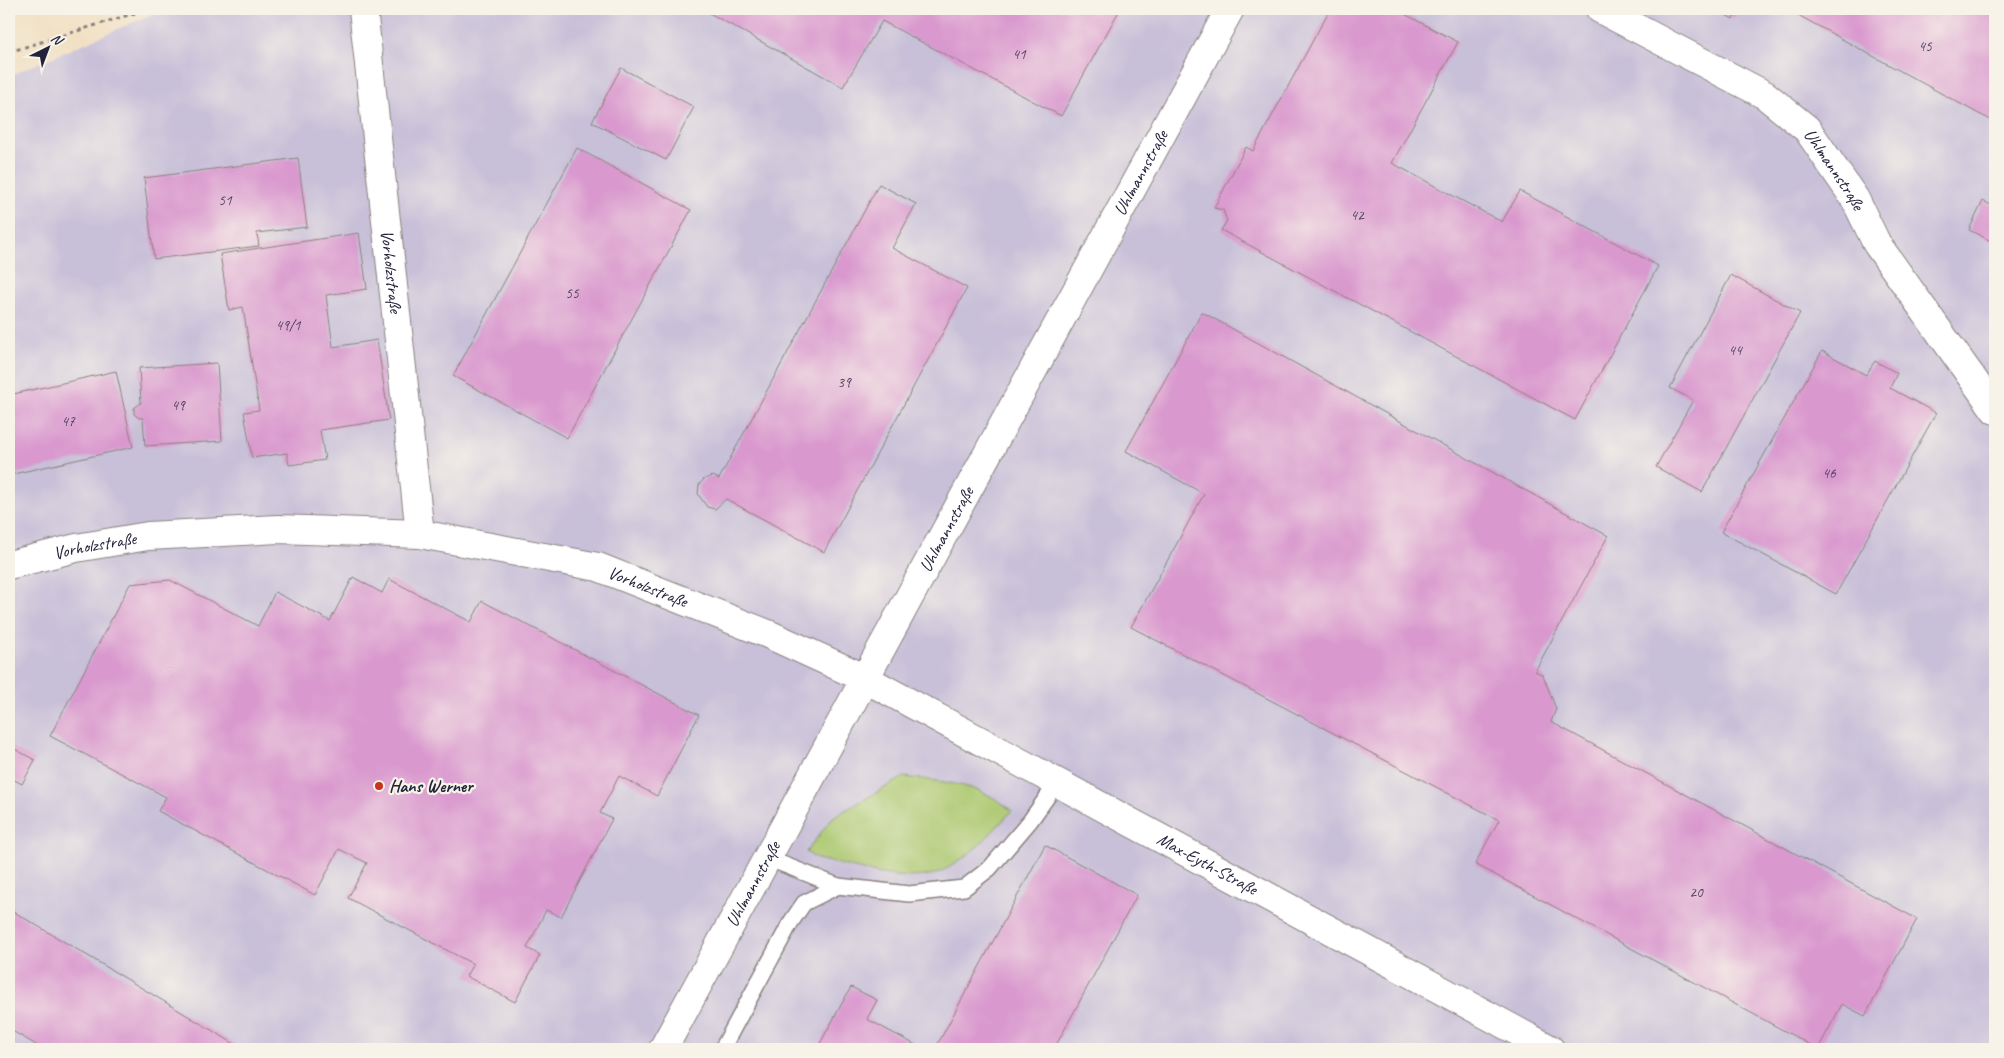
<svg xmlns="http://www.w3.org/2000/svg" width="2004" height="1058" viewBox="0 0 2004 1058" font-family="Caveat,sans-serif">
<rect width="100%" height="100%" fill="#f7f3e8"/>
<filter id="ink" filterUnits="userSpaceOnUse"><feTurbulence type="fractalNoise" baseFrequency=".02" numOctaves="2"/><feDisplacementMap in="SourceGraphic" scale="10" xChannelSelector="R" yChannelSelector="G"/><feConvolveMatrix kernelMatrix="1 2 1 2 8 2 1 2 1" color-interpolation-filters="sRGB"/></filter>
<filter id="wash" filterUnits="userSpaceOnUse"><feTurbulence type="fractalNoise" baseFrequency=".0096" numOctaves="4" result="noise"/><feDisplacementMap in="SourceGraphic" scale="20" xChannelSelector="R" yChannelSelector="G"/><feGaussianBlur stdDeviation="1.12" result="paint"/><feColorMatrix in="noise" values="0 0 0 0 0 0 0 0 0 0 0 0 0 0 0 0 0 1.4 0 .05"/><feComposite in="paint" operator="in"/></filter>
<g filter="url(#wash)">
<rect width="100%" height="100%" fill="#f1e0c3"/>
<polygon fill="#c8bfd8" points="164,9 1995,9 1995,1049 9,1049 9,76"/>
<path fill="#aac76d" stroke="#667454" d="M904,777C945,782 980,783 1012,811C991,833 970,858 942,871C909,887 852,866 817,859L806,852L833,817Z"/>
<g id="blocks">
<g fill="#d998ce">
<polygon points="702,9 1120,9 1061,116 882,21 843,87"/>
<polygon points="1330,9 1395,9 1458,42 1392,163 1502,222 1520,191 1658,266 1575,420 1221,230 1227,221 1223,210 1214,208 1246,147 1253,151"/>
<polygon points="1715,9 1739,9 1733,19"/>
<polygon points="1787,9 1995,9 1995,122 1979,114"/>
<polygon points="621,68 694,107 666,160 592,122"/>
<polygon points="577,148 691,210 567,438 453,376"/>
<polygon points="298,158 307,227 257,233 259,246 154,259 144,178"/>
<polygon points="879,184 916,204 892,248 967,288 824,552 726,499 715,509 707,507 698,494 699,485 704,479 713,476 719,479"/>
<polygon points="1983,201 1995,207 1995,243 1969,230"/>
<polygon points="359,233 367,289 326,295 333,347 377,340 389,420 320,430 325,460 289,465 287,453 252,458 244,412 259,410 243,307 229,310 220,254"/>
<polygon points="1731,275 1800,313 1702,492 1656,467 1693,400 1670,388"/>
<polygon points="1202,312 1608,536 1535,671 1543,675 1556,709 1551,722 1917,919 1865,1016 1842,1004 1818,1049 1475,864 1499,820 1131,627 1204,494 1126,451"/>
<polygon points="1822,351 1866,375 1875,361 1897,373 1890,388 1936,413 1836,594 1721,532"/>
<polygon points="217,363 222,441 145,446 143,418 139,418 134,414 134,408 141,403 139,368"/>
<polygon points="116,371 133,447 9,475 9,395"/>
<polygon points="353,577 382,593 389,579 471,622 482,601 699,715 657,796 619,776 600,813 612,819 561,917 546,910 527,948 540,955 515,1002 466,976 473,964 348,898 367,863 339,849 315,895 158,811 166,797 50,736 130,584 170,580 258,626 275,592 330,621"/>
<polygon points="9,746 35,760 22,784 9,777"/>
<polygon points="1045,845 1137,895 1054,1049 935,1049"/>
<polygon points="9,909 115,972 243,1049 43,1049 9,1029"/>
<polygon points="851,987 877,1000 867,1019 923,1049 817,1049"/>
</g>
</g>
</g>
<g filter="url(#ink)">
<use href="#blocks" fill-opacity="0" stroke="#8a817f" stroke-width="1"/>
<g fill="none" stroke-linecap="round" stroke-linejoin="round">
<defs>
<g id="lane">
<polyline points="767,858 838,886"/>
<polyline points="722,1049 791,922 804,903 838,886 909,894 964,888 990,868 1030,821 1057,783"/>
</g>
<g id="street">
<path id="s1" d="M363,9L420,534"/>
<path id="s2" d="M1600,9L1765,95L1807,129L1855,199L1877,244L1995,410"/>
<path id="s3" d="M9,565L76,548L148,536L278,529L420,534L598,567L768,634L864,678L1550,1049"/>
<path id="s4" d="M663,1049L1230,9"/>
</g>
</defs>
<use href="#lane" stroke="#8a817f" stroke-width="18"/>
<use href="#street" stroke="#8a817f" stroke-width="30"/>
<polyline stroke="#8a817f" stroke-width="3" stroke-dasharray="4 4" stroke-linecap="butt" points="9,52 148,9"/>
<use href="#lane" stroke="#fff" stroke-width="15"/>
<use href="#street" stroke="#fff" stroke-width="28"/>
</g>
</g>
<circle fill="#c8321e" stroke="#f7f3e8" stroke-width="2" cx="379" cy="786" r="5"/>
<g text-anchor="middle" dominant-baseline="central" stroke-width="4.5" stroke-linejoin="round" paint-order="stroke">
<g font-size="15" fill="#504060">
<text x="1925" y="46">45</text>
<text x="1019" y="54">41</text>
<text x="225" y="200">51</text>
<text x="1357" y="215">42</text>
<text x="572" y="293">55</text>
<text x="288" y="325">49/1</text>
<text x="1735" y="350">44</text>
<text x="844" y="382">39</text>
<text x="178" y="405">49</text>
<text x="68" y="421">47</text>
<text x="1829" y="473">46</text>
<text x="1696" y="892">20</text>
</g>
<g font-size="18" fill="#22223b" stroke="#f7f3e8">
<text stroke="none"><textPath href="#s2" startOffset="289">Uhlmannstraße</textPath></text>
<text stroke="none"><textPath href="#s4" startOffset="998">Uhlmannstraße</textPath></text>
<text stroke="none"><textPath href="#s1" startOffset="264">Vorholzstraße</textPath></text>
<text stroke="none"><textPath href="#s4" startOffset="592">Uhlmannstraße</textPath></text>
<text stroke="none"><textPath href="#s3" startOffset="88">Vorholzstraße</textPath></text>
<text stroke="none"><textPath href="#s3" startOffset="649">Vorholzstraße</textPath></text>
<text stroke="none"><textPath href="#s3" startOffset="1274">Max-Eyth-Straße</textPath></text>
<text stroke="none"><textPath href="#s4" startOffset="188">Uhlmannstraße</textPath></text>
</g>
<g font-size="18" font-weight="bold" fill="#22223b" stroke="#f7f3e8" text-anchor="start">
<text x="389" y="786">Hans Werner</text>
</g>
</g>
<rect width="2004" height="1058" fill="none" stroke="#f7f3e8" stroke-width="30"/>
<g transform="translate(48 48) rotate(42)" stroke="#f7f3e8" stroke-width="4" paint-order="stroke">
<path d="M0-4L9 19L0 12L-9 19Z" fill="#22223b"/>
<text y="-8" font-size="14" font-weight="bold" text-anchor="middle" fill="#22223b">N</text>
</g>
</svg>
